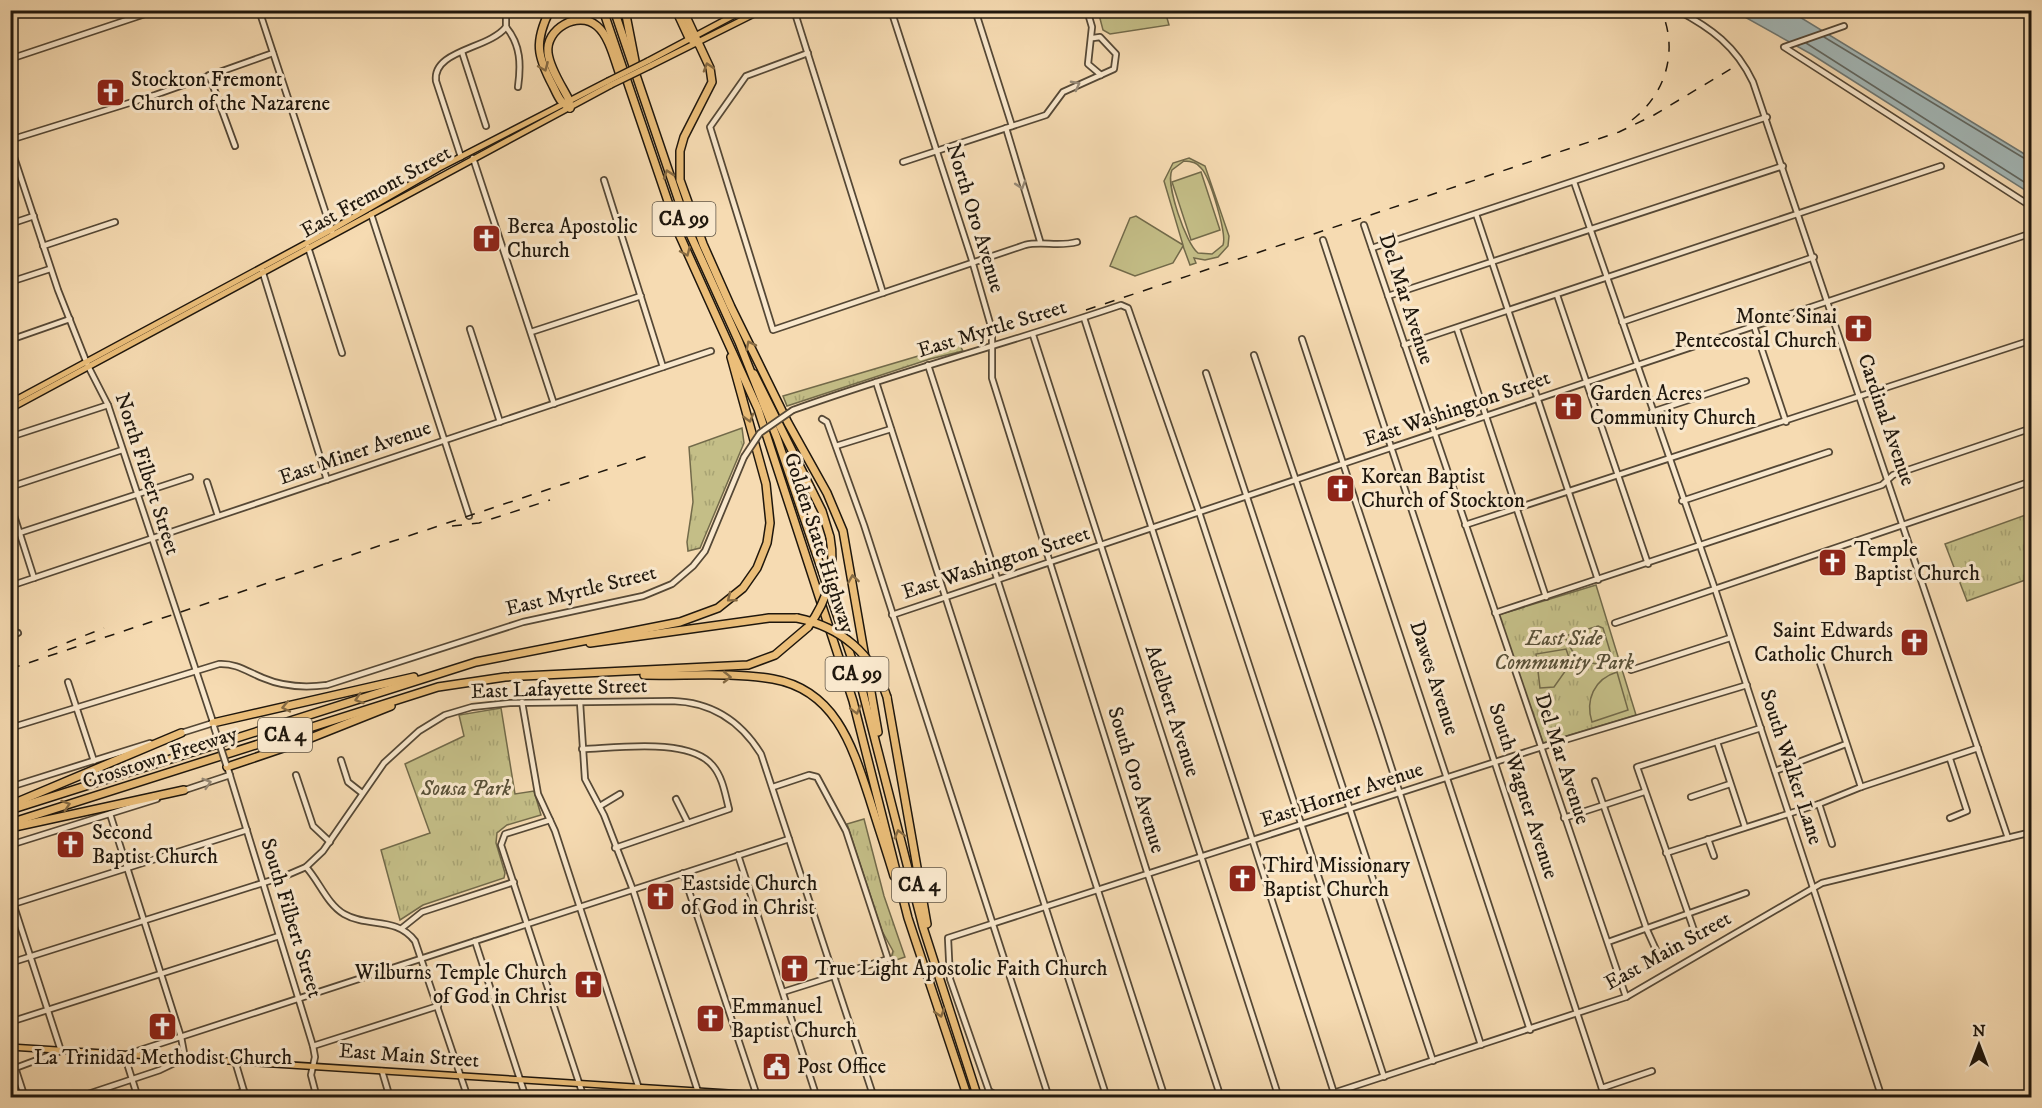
<svg xmlns="http://www.w3.org/2000/svg" width="2042" height="1108" viewBox="0 0 2042 1108" font-family="'IM FELL DW Pica',serif">
<defs>
<pattern id="grass-tufts" width="24" height="20" patternUnits="userSpaceOnUse" patternTransform="scale(1.5)"><rect width="24" height="20" fill="#c4be87"/><path d="M3 7l-1-3M5 7V3M7 7l1-3M15 17l-1-3M17 17v-4M19 17l1-3" fill="none" stroke="#a8a373"/></pattern>
</defs>
<rect width="100%" height="100%" fill="#f6dbb2"/>
<filter id="stains"><feTurbulence type="fractalNoise" baseFrequency=".00333" numOctaves="4"/><feColorMatrix values="0 0 0 0 .2 0 0 0 0 .09 0 0 0 0 .02 0 0 0 .5 -.17"/></filter>
<radialGradient id="worn" r=".72"><stop offset=".6" stop-color="#630" stop-opacity="0"/><stop offset="1" stop-color="#630" stop-opacity=".3"/></radialGradient>
<g fill="url(#grass-tufts)" stroke="#726a4a" stroke-width="1.5">
<polygon points="959,344 963,351 930,359 787,406 783,396"/>
<polygon points="742,428 744,443 705,536 700,548 688,551 687,542 693,502 689,447"/>
<polygon points="2031,513 2031,578 1967,601 1945,544"/>
<polygon points="1596,585 1636,715 1543,743 1498,615"/>
<polygon points="501,708 515,794 534,791 541,815 507,825 497,833 496,843 505,873 504,878 423,905 400,920 381,850 430,833 405,764 464,736 459,715"/>
<polygon points="864,819 884,896 905,957 890,962 893,951 882,931 847,824"/>
</g>
<g fill="#c4be87" stroke="#726a4a" stroke-width="1.5" fill-rule="evenodd">
<polygon points="1098,11 1165,11 1169,25 1110,34 1103,30"/>
<path d="M1189,158L1205,166L1229,236L1228,246L1218,257L1205,260L1194,258L1196,263L1190,265L1183,246L1173,263L1135,276L1110,266L1130,218L1136,216L1183,245L1164,181L1173,163ZM1184,161C1191,161 1197,162 1201,168C1210,177 1227,234 1223,245L1212,254L1198,253C1186,244 1165,183 1172,170Z"/>
<polygon points="1201,172 1220,230 1191,240 1172,182"/>
<path d="M1598,626L1603,628L1613,661C1591,669 1572,659 1565,636Z"/>
<polygon points="1566,649 1571,663 1554,687 1540,688 1536,654"/>
<path d="M1617,672L1628,710L1592,722C1585,700 1594,679 1617,672Z"/>
</g>
<polygon fill="#a3b8b8" stroke="#6e7874" stroke-width="1.5" points="1734,11 1790,11 2031,158 2031,194 1811,54"/>
<g fill="none" stroke-linecap="round" stroke-linejoin="round">
<g stroke="#616862" stroke-width="1.5">
<polyline points="1824,37 2032,163"/>
<polyline points="1806,43 2032,187"/>
</g>
<defs>
<g id="minor">
<polyline points="259,10 332,232"/>
<polyline points="794,10 883,293"/>
<polyline points="891,10 971,257 992,330 992,378 1148,875 1221,1098"/>
<polyline points="975,10 1012,126"/>
<polyline points="1087,10 1092,27 1088,64 1101,75"/>
<path d="M1677,10C1711,28 1736,46 1753,82L2008,838"/>
<polyline points="1844,26 1784,47 2032,207"/>
<path d="M506,27C521,45 521,65 518,87"/>
<polyline points="462,52 486,126"/>
<path d="M808,53L746,76L710,127L773,330L1025,245C1042,241 1059,247 1077,242"/>
<polyline points="10,59 157,10"/>
<polyline points="209,75 235,146"/>
<polyline points="1006,128 1040,241"/>
<polyline points="10,140 155,95 273,53"/>
<polyline points="10,145 58,290 88,366 108,405 214,725"/>
<path d="M461,157L436,81C432,50 489,49 506,27V10"/>
<polyline points="473,158 554,404"/>
<polyline points="903,162 1046,115 1063,92 1114,69 1116,54 1100,37 1093,38"/>
<polyline points="604,180 663,367"/>
<polyline points="1574,182 1715,589 1882,1098"/>
<polyline points="371,214 469,516"/>
<polyline points="1476,214 1598,580"/>
<polyline points="10,224 34,216"/>
<polyline points="1364,225 1626,997"/>
<polyline points="1323,240 1605,1098"/>
<polyline points="43,246 115,222"/>
<polyline points="308,247 342,353"/>
<polyline points="1372,248 1767,117"/>
<polyline points="262,270 327,480"/>
<polyline points="10,282 50,269"/>
<polyline points="1557,295 1648,564"/>
<polyline points="1388,296 1783,166"/>
<polyline points="1084,318 1334,1093"/>
<polyline points="1622,322 1814,257"/>
<polyline points="1754,326 1786,422"/>
<polyline points="470,329 500,422"/>
<polyline points="1457,329 1546,597"/>
<polyline points="531,332 641,296"/>
<polyline points="1033,335 1279,1098"/>
<polyline points="1302,339 1530,1030"/>
<polyline points="10,340 70,319"/>
<polyline points="1404,345 1941,166"/>
<polyline points="1254,355 1379,729 1481,1045"/>
<polyline points="928,365 1165,1098"/>
<polyline points="1206,373 1433,1061"/>
<polyline points="876,382 1107,1098"/>
<path d="M793,410C901,371 1012,342 1121,305L1128,308L1198,509L1384,1077"/>
<polyline points="1652,412 1746,381"/>
<polyline points="822,419 827,422 864,525 1049,1098"/>
<polyline points="10,437 108,405"/>
<polyline points="836,446 891,429"/>
<polyline points="207,482 218,516"/>
<polyline points="10,487 122,450"/>
<polyline points="1682,501 1829,452"/>
<polyline points="10,503 34,578"/>
<polyline points="1465,525 2032,340"/>
<polyline points="10,536 190,477"/>
<polyline points="10,586 711,351"/>
<polyline points="1495,613 1882,485 1893,475 2032,428"/>
<polyline points="892,615 2032,233"/>
<polyline points="1615,623 2032,481"/>
<polyline points="10,636 18,633"/>
<polyline points="1820,663 1861,787"/>
<polyline points="1631,670 1730,638"/>
<polyline points="68,682 94,761"/>
<polyline points="522,702 538,794 555,831 642,1098"/>
<polyline points="580,702 585,779 604,815 633,890 700,1098"/>
<path d="M10,728L219,664C236,663 248,672 263,678C284,687 305,688 327,685L523,622L643,596L672,584L693,566L705,551L744,457"/>
<polyline points="178,734 213,723"/>
<polyline points="1717,742 1745,827"/>
<path d="M582,749C616,748 690,737 713,766C723,778 725,794 729,809L615,848"/>
<polyline points="1950,759 1967,811 1950,818"/>
<polyline points="341,760 348,782 362,793"/>
<polyline points="227,766 313,1046 315,1057 311,1075 317,1098"/>
<polyline points="1775,771 1846,744"/>
<polyline points="296,775 313,826 330,842"/>
<polyline points="1595,781 1647,930 1657,952"/>
<polyline points="10,787 150,743"/>
<polyline points="773,787 809,775 817,777 846,831 888,959 783,992"/>
<polyline points="182,791 230,775"/>
<polyline points="1691,797 1730,784"/>
<polyline points="676,799 688,823"/>
<polyline points="1819,804 1832,844"/>
<polyline points="600,806 620,794"/>
<polyline points="1564,818 1644,792"/>
<polyline points="550,820 505,834 501,845 584,1098"/>
<polyline points="1708,839 1714,856"/>
<polyline points="10,845 157,799"/>
<polyline points="1666,853 1819,804 1861,787 1978,748"/>
<polyline points="738,855 817,1098"/>
<path d="M306,867C319,881 327,904 344,914C368,928 396,916 415,941L468,1098"/>
<polyline points="683,873 757,1096"/>
<polyline points="10,894 61,1051 10,1070"/>
<polyline points="10,905 247,830"/>
<polyline points="402,928 422,912 514,882"/>
<polyline points="1696,936 1637,767 1761,728"/>
<polyline points="475,941 526,1098"/>
<polyline points="1608,942 1746,893"/>
<path d="M10,963L285,876L306,867L323,851L384,763L419,731L445,715L472,707L510,703L672,701C711,702 740,720 761,754L874,1098"/>
<polyline points="10,1022 279,936"/>
<polyline points="313,1046 438,1006"/>
<polyline points="10,1052 25,1098"/>
<polyline points="235,1061 246,1098"/>
<polyline points="382,1071 390,1098"/>
<polyline points="1602,1088 1652,1071"/>
<polyline points="76,1098 160,1070 185,1058 181,1037 110,814"/>
<polyline points="138,1098 126,1060 128,1054 789,839"/>
<polyline points="225,1098 244,1091"/>
<polyline points="1020,1098 997,1096 989,1091 950,979 948,938 1548,745 1747,685"/>
<polyline points="1318,1098 1626,997 1822,883 2032,832"/>
</g>
<g id="major">
<polyline points="648,61 744,10"/>
<polyline points="650,66 762,10"/>
<polyline points="10,403 331,230 439,168 608,81"/>
<polyline points="10,409 611,85"/>
<polyline points="10,1047 806,1098"/>
</g>
<g id="highway">
<path d="M550,10C534,42 537,56 553,86C558,96 560,103 570,108"/>
<polyline points="603,10 679,234 758,409 853,701 908,918 968,1098"/>
<polyline points="614,10 690,234 739,342 777,438 862,689 923,927 978,1098"/>
<polyline points="625,10 635,61"/>
<polyline points="676,10 689,38 697,43"/>
<polyline points="683,10 710,68 712,82 684,137 680,151 680,180 703,244 731,307 788,423 827,493 843,531 878,732"/>
<path d="M570,108L569,100C562,86 550,69 548,53C545,29 578,10 597,26C609,36 614,58 619,72"/>
<polyline points="754,374 822,511 830,537"/>
<polyline points="590,643 769,618 797,618"/>
<path d="M644,675C686,676 732,672 773,679C835,690 852,745 869,797C877,823 886,849 894,876"/>
<polyline points="887,697 927,924"/>
<polyline points="213,723 414,677"/>
<polyline points="227,767 298,743 391,706"/>
<polyline points="10,805 181,733"/>
<polyline points="10,810 476,662 680,622 718,608 743,588 757,568 767,543 770,523 766,484 731,357"/>
<polyline points="10,823 438,687 505,677 748,665 775,655 808,627"/>
<polyline points="10,828 184,790"/>
</g>
</defs>
<use href="#minor" stroke="#554836" stroke-width="8"/>
<use href="#major" stroke="#1f170d" stroke-width="8"/>
<use href="#highway" stroke="#1f170d" stroke-width="10"/>
<use href="#minor" stroke="#f9e8cd" stroke-width="4.5"/>
<use href="#major" stroke="#ebbe79" stroke-width="5"/>
<use href="#highway" stroke="#ebbe79" stroke-width="7"/>
<g stroke="#1f170d" stroke-width="1.5" stroke-dasharray="10 10" stroke-linecap="butt">
<path d="M1632,120C1666,94 1679,50 1661,10"/>
<polyline points="1086,310 1619,132 1654,115 1734,67"/>
<polyline points="452,526 479,523 550,500"/>
<polyline points="48,650 104,628"/>
<polyline points="10,669 651,455"/>
</g>
<defs>
<g id="minor-bridge">
<polyline points="744,457 760,433 793,410"/>
<polyline points="214,727 226,764"/>
</g>
<g id="major-bridge">
<polyline points="608,81 648,61"/>
<polyline points="611,85 650,66"/>
</g>
<g id="highway-bridge">
<path d="M797,618C841,627 873,654 887,697"/>
<path d="M808,627C828,600 836,570 830,537"/>
</g>
</defs>
<use href="#minor-bridge" stroke="#554836" stroke-width="8" stroke-linecap="butt"/>
<use href="#major-bridge" stroke="#1f170d" stroke-width="8" stroke-linecap="butt"/>
<use href="#highway-bridge" stroke="#1f170d" stroke-width="10" stroke-linecap="butt"/>
<use href="#minor-bridge" stroke="#f9e8cd" stroke-width="4.5"/>
<use href="#major-bridge" stroke="#ebbe79" stroke-width="5"/>
<use href="#highway-bridge" stroke="#ebbe79" stroke-width="7"/>
</g>
<defs><path id="oneway-chevron" d="M-2-3.5L2.5 0L-2 3.5" fill="none" stroke-width="1.6" stroke-linecap="round" stroke-linejoin="round" transform="scale(1.5)"/></defs>
<g stroke="#856a43">
<use href="#oneway-chevron" transform="translate(544 67) rotate(67)"/>
<use href="#oneway-chevron" transform="translate(708 67) rotate(-107)"/>
<use href="#oneway-chevron" transform="translate(668 174) rotate(-108)"/>
<use href="#oneway-chevron" transform="translate(686 252) rotate(67)"/>
<use href="#oneway-chevron" transform="translate(750 345) rotate(-116)"/>
<use href="#oneway-chevron" transform="translate(749 418) rotate(74)"/>
<use href="#oneway-chevron" transform="translate(853 579) rotate(-99)"/>
<use href="#oneway-chevron" transform="translate(731 598) rotate(141)"/>
<use href="#oneway-chevron" transform="translate(727 677) rotate(1)"/>
<use href="#oneway-chevron" transform="translate(359 699) rotate(162)"/>
<use href="#oneway-chevron" transform="translate(286 707) rotate(168)"/>
<use href="#oneway-chevron" transform="translate(856 710) rotate(74)"/>
<use href="#oneway-chevron" transform="translate(66 805) rotate(-18)"/>
<use href="#oneway-chevron" transform="translate(899 834) rotate(-104)"/>
<use href="#oneway-chevron" transform="translate(940 1013) rotate(72)"/>
</g>
<g stroke="#978a77">
<use href="#oneway-chevron" transform="translate(1076 85) rotate(-28)"/>
<use href="#oneway-chevron" transform="translate(1021 185) rotate(73)"/>
<use href="#oneway-chevron" transform="translate(207 783) rotate(-17)"/>
</g>
<defs>
<symbol id="church-square" viewBox="-11 -11 22 22"><rect x="-9" y="-9" width="18" height="18" rx="4" fill="#8f2418" stroke="#f9e8cd"/><path d="M-1.2-6h2.4v3.5h3.3v2.4h-3.3V6h-2.4V-.1h-3.3v-2.4h3.3Z" fill="#fff"/></symbol>
<symbol id="civic-square" viewBox="-11 -11 22 22"><rect x="-9" y="-9" width="18" height="18" rx="4" fill="#8f2418" stroke="#f9e8cd"/><path d="M-.6-6.5H3V-4.5H.6V-3L4-1V1h2V6H-6V1h2V-1L-.6-3ZM-1.2 2.5V6h2.4V2.5Z" fill="#fff"/></symbol>
</defs>
<g fill-rule="evenodd">
<use href="#church-square" x="94" y="76" width="33" height="33"/>
<use href="#church-square" x="470" y="222" width="33" height="33"/>
<use href="#church-square" x="1842" y="312" width="33" height="33"/>
<use href="#church-square" x="1552" y="390" width="33" height="33"/>
<use href="#church-square" x="1324" y="472" width="33" height="33"/>
<use href="#church-square" x="1816" y="546" width="33" height="33"/>
<use href="#church-square" x="1898" y="626" width="33" height="33"/>
<use href="#church-square" x="54" y="828" width="33" height="33"/>
<use href="#church-square" x="1226" y="862" width="33" height="33"/>
<use href="#church-square" x="644" y="880" width="33" height="33"/>
<use href="#church-square" x="778" y="952" width="33" height="33"/>
<use href="#church-square" x="572" y="968" width="33" height="33"/>
<use href="#church-square" x="694" y="1002" width="33" height="33"/>
<use href="#church-square" x="146" y="1010" width="33" height="33"/>
<use href="#civic-square" x="760" y="1050" width="33" height="33"/>
</g>
<g text-anchor="middle" dominant-baseline="central" stroke-width="6" stroke-linejoin="round" paint-order="stroke">
<g fill="#f9e8cd" stroke="#605647" stroke-width="1.5">
<rect x="652.5" y="202" width="63" height="34" rx="4.5"/>
<rect x="825.5" y="657" width="63" height="34" rx="4.5"/>
<rect x="258" y="718" width="54" height="34" rx="4.5"/>
<rect x="892" y="868" width="54" height="34" rx="4.5"/>
</g>
<g font-size="20" font-weight="bold" fill="#1f170d">
<text x="684" y="219">CA 99</text>
<text x="857" y="674">CA 99</text>
<text x="285" y="735">CA 4</text>
<text x="919" y="885">CA 4</text>
</g>
<g font-size="21" fill="#1f170d" stroke="#f9e8cd" text-anchor="start">
<text x="131" y="80">Stockton Fremont<tspan x="131" dy="24">Church of the Nazarene</tspan></text>
<text x="507" y="227">Berea Apostolic<tspan x="507" dy="24">Church</tspan></text>
<text x="1837" y="317" text-anchor="end">Monte Sinai<tspan x="1837" dy="24">Pentecostal Church</tspan></text>
<text x="1590" y="394">Garden Acres<tspan x="1590" dy="24">Community Church</tspan></text>
<text x="1361" y="477">Korean Baptist<tspan x="1361" dy="24">Church of Stockton</tspan></text>
<text x="1854" y="550">Temple<tspan x="1854" dy="24">Baptist Church</tspan></text>
<text x="1893" y="631" text-anchor="end">Saint Edwards<tspan x="1893" dy="24">Catholic Church</tspan></text>
<text x="92" y="833">Second<tspan x="92" dy="24">Baptist Church</tspan></text>
<text x="1263" y="866">Third Missionary<tspan x="1263" dy="24">Baptist Church</tspan></text>
<text x="681" y="884">Eastside Church<tspan x="681" dy="24">of God in Christ</tspan></text>
<text x="815" y="969">True Light Apostolic Faith Church</text>
<text x="567" y="973" text-anchor="end">Wilburns Temple Church<tspan x="567" dy="24">of God in Christ</tspan></text>
<text x="731" y="1007">Emmanuel<tspan x="731" dy="24">Baptist Church</tspan></text>
<text x="163" y="1058" text-anchor="middle">La Trinidad Methodist Church</text>
<text x="797" y="1067">Post Office</text>
</g>
<g font-size="21" fill="#1f170d" stroke="#f9e8cd">
<text transform="translate(376 192) rotate(-29)">East Fremont Street</text>
<text transform="translate(975 218) rotate(73)">North Oro Avenue</text>
<text transform="translate(1406 299) rotate(72)">Del Mar Avenue</text>
<text transform="translate(992 329) rotate(-17)">East Myrtle Street</text>
<text transform="translate(1457 409) rotate(-19)">East Washington Street</text>
<text transform="translate(1886 420) rotate(71)">Cardinal Avenue</text>
<text transform="translate(355 453) rotate(-19)">East Miner Avenue</text>
<text transform="translate(147 474) rotate(72)">North Filbert Street</text>
<text transform="translate(819 543) rotate(72)">Golden State Highway</text>
<text transform="translate(996 563) rotate(-18)">East Washington Street</text>
<text transform="translate(581 591) rotate(-14)">East Myrtle Street</text>
<text transform="translate(1434 678) rotate(72)">Dawes Avenue</text>
<text transform="translate(559 689) rotate(-2)">East Lafayette Street</text>
<text transform="translate(1172 711) rotate(72)">Adelbert Avenue</text>
<text transform="translate(160 758) rotate(-18)">Crosstown Freeway</text>
<text transform="translate(1562 759) rotate(72)">Del Mar Avenue</text>
<text transform="translate(1791 767) rotate(72)">South Walker Lane</text>
<text transform="translate(1136 780) rotate(73)">South Oro Avenue</text>
<text transform="translate(1523 791) rotate(72)">South Wagner Avenue</text>
<text transform="translate(1342 795) rotate(-18)">East Horner Avenue</text>
<text transform="translate(291 918) rotate(73)">South Filbert Street</text>
<text transform="translate(1668 951) rotate(-29)">East Main Street</text>
<text transform="translate(409 1056) rotate(4)">East Main Street</text>
</g>
<g font-size="21" font-style="italic" fill="#595138" stroke="#f9e8cd">
<text x="1564" y="639">East Side<tspan x="1564" dy="24">Community Park</tspan></text>
<text x="466" y="789">Sousa Park</text>
</g>
</g>
<rect width="2042" height="1108" fill="none" stroke="#f6dbb2" stroke-width="36"/>
<rect x="12" y="12" width="2018" height="1084" fill="none" stroke="#1f170d" stroke-width="3"/>
<rect x="18" y="18" width="2006" height="1072" fill="none" stroke="#1f170d" stroke-width="1.5"/>
<g transform="translate(1979 1045)" stroke="#f9e8cd" stroke-width="4.5" paint-order="stroke">
<path d="M0-4.5L10 22L0 15L-10 22Z" fill="#1f170d"/>
<text y="-9" font-size="16" font-weight="bold" text-anchor="middle" fill="#1f170d">N</text>
</g>
<rect width="100%" height="100%" filter="url(#stains)"/>
<rect width="100%" height="100%" fill="url(#worn)"/>
</svg>
